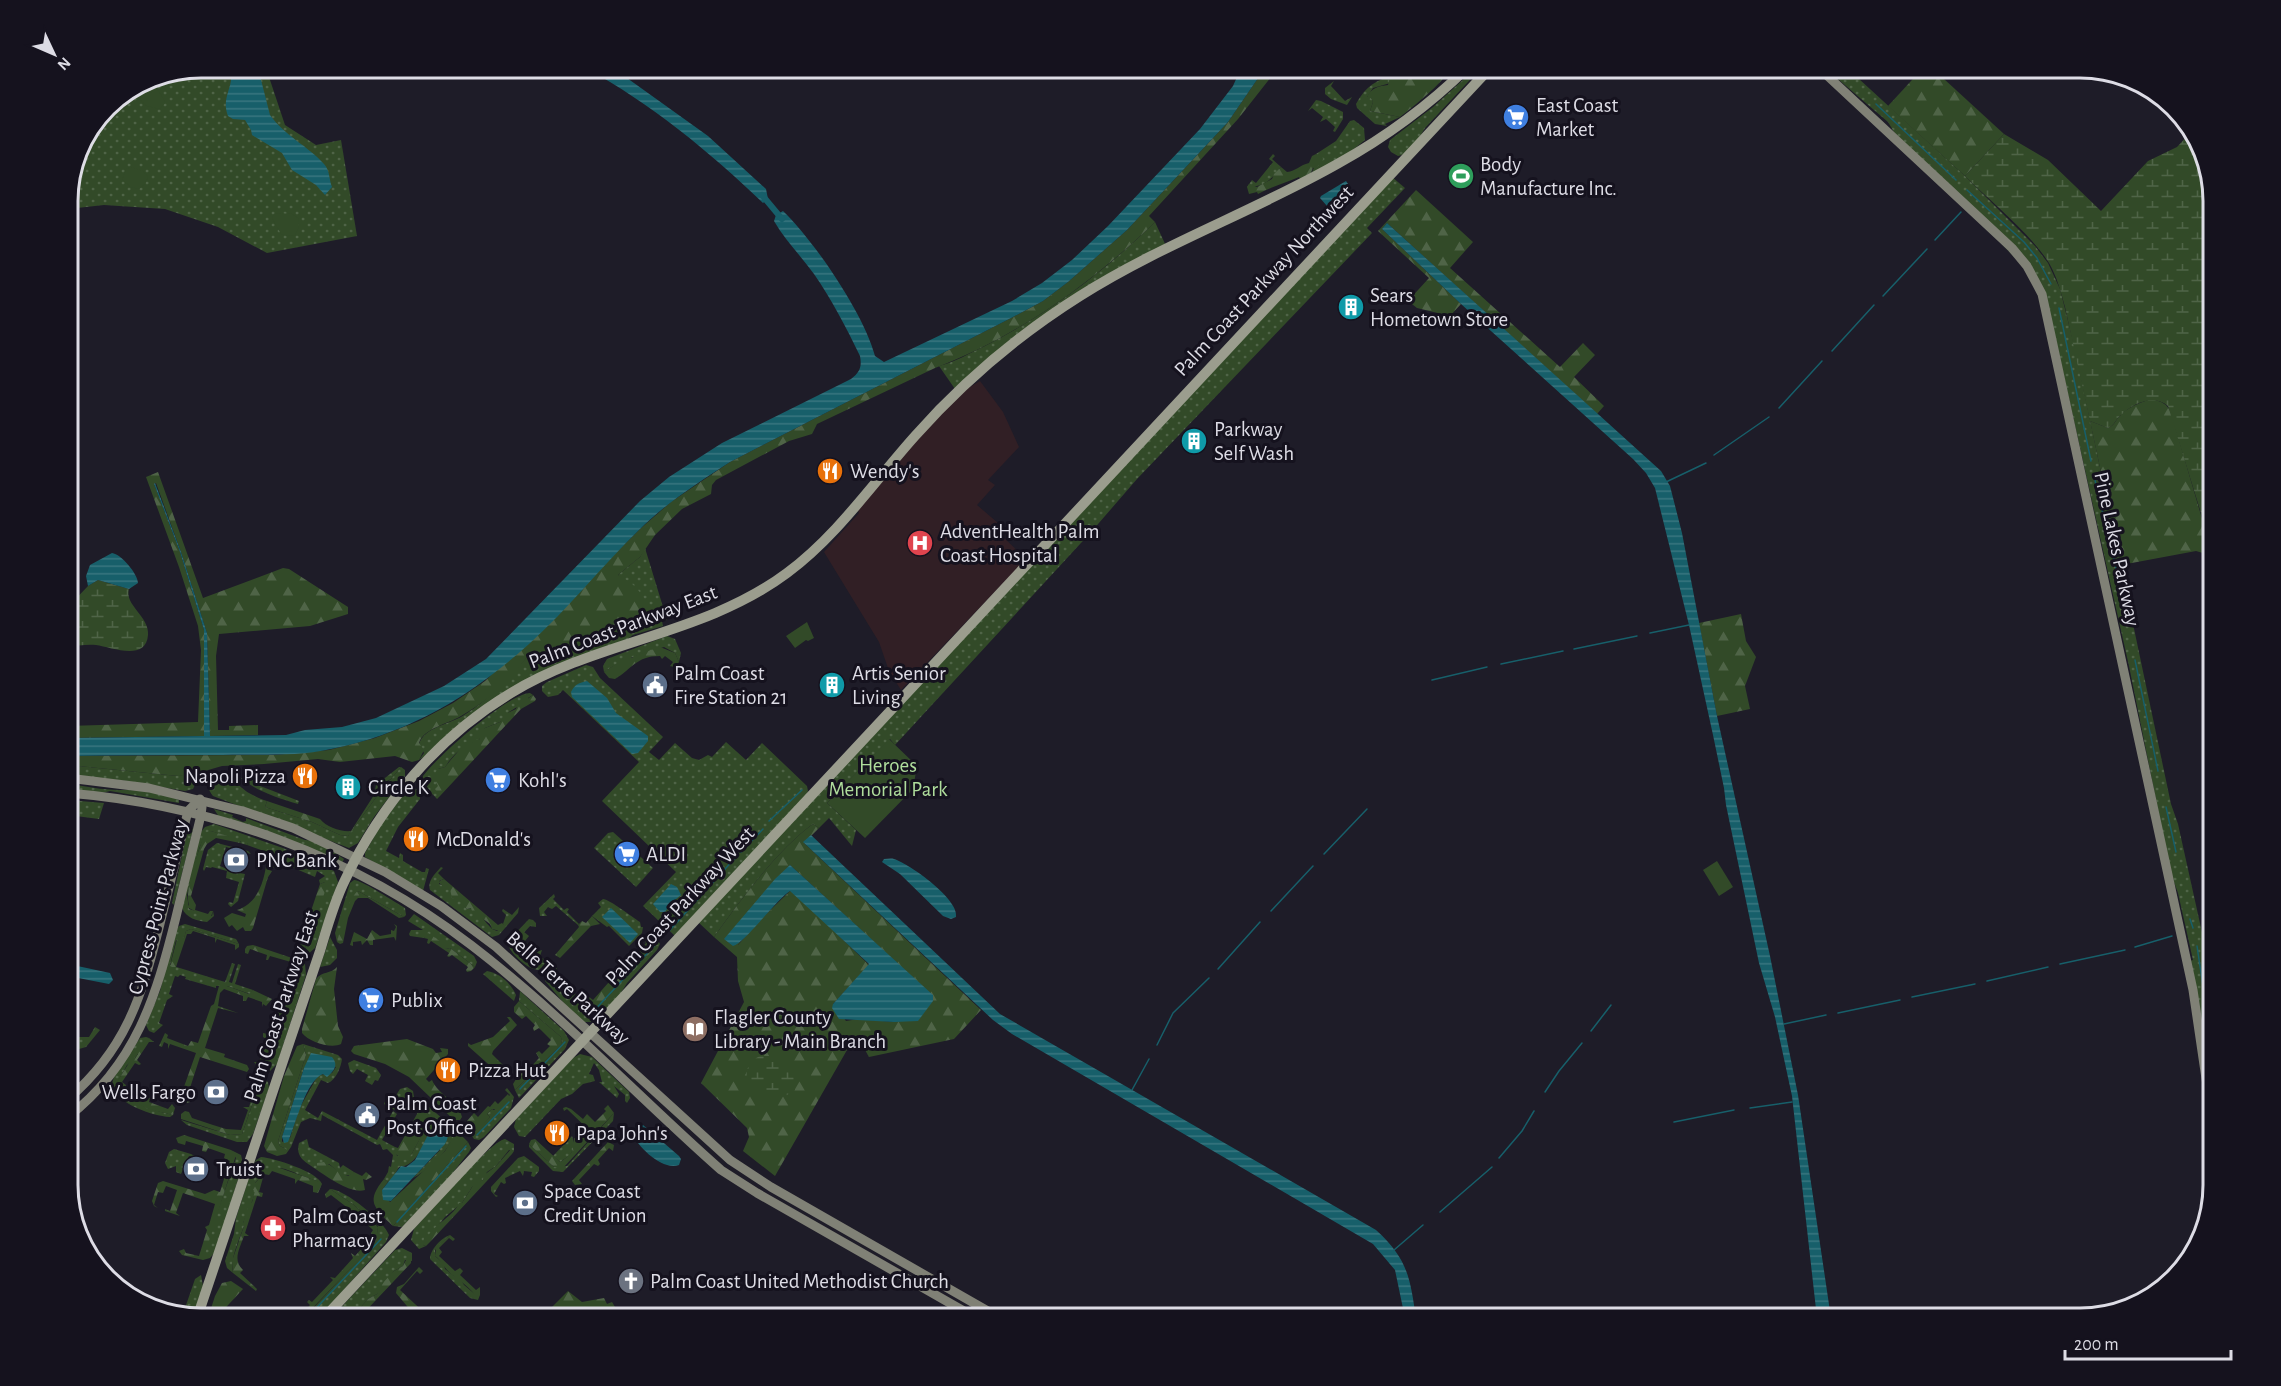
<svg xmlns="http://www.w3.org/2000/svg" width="2281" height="1386" viewBox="0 0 2281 1386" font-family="'Alegreya Sans',sans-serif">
<defs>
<pattern id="grass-dots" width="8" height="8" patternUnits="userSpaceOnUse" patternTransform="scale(1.5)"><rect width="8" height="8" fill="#324a28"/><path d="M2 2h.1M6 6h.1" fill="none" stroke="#4f6447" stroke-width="1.8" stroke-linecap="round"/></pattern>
<pattern id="forest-firs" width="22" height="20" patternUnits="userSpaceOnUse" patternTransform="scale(1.5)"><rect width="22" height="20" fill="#324a28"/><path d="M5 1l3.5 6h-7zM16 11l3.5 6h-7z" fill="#4f6447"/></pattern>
<pattern id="wetland-marsh" width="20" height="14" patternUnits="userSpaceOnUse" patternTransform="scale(1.5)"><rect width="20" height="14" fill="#324a28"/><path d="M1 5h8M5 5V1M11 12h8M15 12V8" fill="none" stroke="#4f6447"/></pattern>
<pattern id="water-rules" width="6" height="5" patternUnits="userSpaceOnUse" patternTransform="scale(1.5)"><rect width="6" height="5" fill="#175f6a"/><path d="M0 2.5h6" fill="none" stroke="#38757f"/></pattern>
</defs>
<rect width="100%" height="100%" fill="#1e1c28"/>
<polygon fill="#311f25" points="980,381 1003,412 1019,447 988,480 995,485 977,505 1005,529 1000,534 1026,559 901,690 889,671 879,642 824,552 859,513 857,509 914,442 950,405 968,388"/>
<g fill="url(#grass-dots)" fill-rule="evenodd">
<polygon points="201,68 266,68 285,125 316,145 341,140 357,236 267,253 218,227 165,209 104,205 68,209 68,193 81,142 107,106 150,78"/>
<path d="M1434,68H1445L1439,75L1432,71L1373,88L1367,97H1371L1373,102L1370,111L1400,117L1385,124L1387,126L1375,124L1357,108L1356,104C1376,67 1403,80 1434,68Z"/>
<path d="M1476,68H1481L1425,128C1419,138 1410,154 1398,156L1391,152L1388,147L1390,140L1433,107Z"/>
<polygon points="1825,68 1847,68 1965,176 2035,246 2048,263 2060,289 2075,349 2171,804 2178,824 2213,982 2213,1101 2190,961 2193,960 2178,893 2171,874 2129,666 2046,296 2042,286 1894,132 1888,122"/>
<polygon points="1334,81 1331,86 1345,101 1352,97 1347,105 1331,99 1325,94 1325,88"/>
<polygon points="1316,100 1321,101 1343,112 1343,119 1335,132 1333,131 1335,127 1326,119 1320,122 1323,117 1312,108 1308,111"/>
<polygon points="1354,120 1364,128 1365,140 1339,161 1311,175 1318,157 1316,154 1336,141 1350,121"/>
<path d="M1273,154L1275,156L1272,159L1281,167C1271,179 1266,187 1247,187L1252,180L1256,183L1273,162L1269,159Z"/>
<path d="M1392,177L1405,188L1367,228L1372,233L1137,479L1092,531L895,745L890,739L827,803L856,830L852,846L829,818L819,828L813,824C778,849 739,902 714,937L697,921Z"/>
<path d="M1155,222L1166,246L1117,270L955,389L939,366C955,362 970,353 985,346C1048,314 1105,271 1155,222Z"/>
<path d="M645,548L667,620L662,621L663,626L633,635L625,641L569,660L419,760L424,753L419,744C424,728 448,724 461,717C486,702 508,680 527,657L531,659L565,654L574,651L594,637L648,627L618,575L640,557Z"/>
<path d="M667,636L675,639L681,653L679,662L675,653L664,647C641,654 623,659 604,672L603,666L607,659Z"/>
<polygon points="586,665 593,667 600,678 663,737 649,752 659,760 675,743 692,758 699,760 708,755 712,757 726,742 746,760 762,743 807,786 808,791 805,797 675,936 643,906 676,872 602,801 639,762 563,690 558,695 548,697 542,691 542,686 547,682"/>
<path d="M530,693L533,695L528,698V700L509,712L500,722L485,728L479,740C461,748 456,751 445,767L438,769L440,796L437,799C431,792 421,786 423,776C437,757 507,694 530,693Z"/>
<polygon points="68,765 178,776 201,772 193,789 185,791 126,781 68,775"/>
<path d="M401,767L405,770V776L374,817L358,843L349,848L213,796C210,792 207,788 209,783C217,761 240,788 249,793C254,796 261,799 267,801L265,807L312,822L340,835L348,836L380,792V788L391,779Z"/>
<path d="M237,774L241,778L256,780L255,784L299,801L298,804C274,797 254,790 237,775Z"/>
<path d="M68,784C85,786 102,790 119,790C138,790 162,790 179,800V803L110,791L102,793L68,790Z"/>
<polygon points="414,788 419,790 420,799 398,827 386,851 399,858 400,853 403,855 403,861 422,872 425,872 426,868 429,869 423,891 365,857 365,853 380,826 408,789"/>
<polygon points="68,800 104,803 99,819 68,815"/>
<polygon points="214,809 233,815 232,817 243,822 246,821 246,818 305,840 317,841 344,859 342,863 219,817"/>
<path d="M214,824L283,848L334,871L338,882L315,948L308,954L305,948L325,882L320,884L319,880L325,876L317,871L315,877L282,863L276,865L270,853L248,843L247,845L240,843L241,841L211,831L203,839L199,849L187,895L189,909L212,916L213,911L214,916L207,922C197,921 186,918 182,908L200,833L205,827Z"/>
<polygon points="188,827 191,827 193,830 174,905 172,903"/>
<polygon points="613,832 653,868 636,887 594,848 608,833"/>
<polygon points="217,843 248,851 251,854 226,847 220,866 227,869 227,871 212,867 211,868 206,867 204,871 203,869 208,850"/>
<path d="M441,867L443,868L438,873L444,879L439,881V884L450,888L463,901V905L467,909L472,908L479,911C481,917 488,925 492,929L497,931L504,926L503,924L506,915L502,911L503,909L512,915L519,907L518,913L499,935L492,937L430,890C427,881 435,874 441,867Z"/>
<polygon points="227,871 245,874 238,901 231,907 228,904 229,902 233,903 239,882 226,878"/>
<path d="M354,880C362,880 396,903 405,908L406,915L404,917L358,891L348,911L337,942L335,933L350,883Z"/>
<polygon points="554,894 555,897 553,899 564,910 567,908 569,909 567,912 579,924 578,925 556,906 552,909 548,907 544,912 547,916 540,916 539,908"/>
<path d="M603,899C609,899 632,917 640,922L641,927H643L642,933L629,946L609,926L607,927L592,916L601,907L598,903Z"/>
<polygon points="414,914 474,956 477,962 475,967 450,948 446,949 427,936 424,938 410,936 409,934 411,930 423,930 408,921"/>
<path d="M529,919L533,920L536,923V927L530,926L521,936L519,943C526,952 535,955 543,963H548L539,970C528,970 512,955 508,945L510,939Z"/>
<polygon points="185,924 236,939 239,944 191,929 186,931 184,939 176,940 170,965 225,982 232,963 235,964 229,982 232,983 238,964 241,965 235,984 253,990 250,994 227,986 216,986 216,988 185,979 186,977 180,975 178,977 175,976 169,994 173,996 167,1000 159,1023 163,1025 154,1033 149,1031 146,1025 160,991 176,930 179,926"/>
<polygon points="330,937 337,950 337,958 330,965 320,967"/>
<path d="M657,944H660L657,950L627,983L619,996L592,1022H584L568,1008L545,981L547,973L555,966L557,969L552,976C560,982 585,1004 586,1012L592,1014Z"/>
<polygon points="298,960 305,964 306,975 277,1064 270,1071 258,1068 266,1063 266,1050 274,1038 296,974"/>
<path d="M487,971C499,973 511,983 516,995L514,1001L483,974Z"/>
<polygon points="520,991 564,1031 569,1040 565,1049 519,1098 515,1090 562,1044 561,1037 519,1001"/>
<polygon points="95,1027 100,1030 86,1047 79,1049 72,1044 74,1037 89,1037"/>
<path d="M146,1037L149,1038L135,1058L127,1065L117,1083C126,1104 153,1110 173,1115L170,1117C151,1116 120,1104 111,1087L114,1077L140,1038Z"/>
<path d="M303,1044L338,1055L342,1059C341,1067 336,1080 328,1083L321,1080L305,1110L318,1118L322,1111L377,1140L393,1111L397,1114L382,1140L395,1147L397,1156L411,1155L431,1118L427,1112L417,1114L421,1107L417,1104L421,1100L459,1133C453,1137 451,1143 447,1148C439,1159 425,1172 413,1178L440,1150L436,1125C423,1138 420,1166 399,1167L392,1179L388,1182L384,1179L388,1172L389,1166L391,1167L393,1155L387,1149L383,1150L380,1144L377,1145L322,1115L321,1121L310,1118L301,1122L291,1147L286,1154L284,1148L280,1146L278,1141L306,1055ZM336,1067L332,1073L319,1075L317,1077L299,1109L290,1138L282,1142V1137L304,1068Z"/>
<polygon points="580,1054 592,1057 629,1092 630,1098 627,1103 625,1101 625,1095 614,1086 619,1094 617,1098 599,1082 602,1082 599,1070 594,1063 589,1074 593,1075 595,1081 583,1084 572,1094 561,1099 525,1137 519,1136 514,1127 516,1119 573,1058"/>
<polygon points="354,1060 376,1068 381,1075 378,1081 375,1080 372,1085 365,1081 368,1075 357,1069 353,1074 350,1071 348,1063"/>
<polygon points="262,1077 268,1082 269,1088 253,1134 247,1142 237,1142 187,1125 181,1120 230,1135 242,1134"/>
<polygon points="407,1087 413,1091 414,1097 411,1099 406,1097 398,1112 384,1104 387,1097 393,1100 400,1089"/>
<polygon points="507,1088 514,1097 511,1108 484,1137 479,1140 474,1139 467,1128 475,1131 490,1117 487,1114 492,1109 494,1110 510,1095 505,1090"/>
<polygon points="614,1113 613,1121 563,1172 553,1171 529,1147 529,1144 554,1167 567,1166"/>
<polygon points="572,1136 575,1146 570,1155 560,1162 553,1156"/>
<path d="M307,1139L309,1147L339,1163L340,1168L343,1165L354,1172L353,1174C342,1179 337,1170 329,1164L317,1165V1170C306,1162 295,1158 299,1143Z"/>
<path d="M505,1139L514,1144V1151L509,1150L496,1166L487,1172L483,1180L472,1187L462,1203L445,1217L423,1245L426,1246L419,1249L411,1240L414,1229C429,1213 489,1142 505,1139Z"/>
<polygon points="468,1142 471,1148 469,1152 444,1184 402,1227 393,1226"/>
<polygon points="174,1149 191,1154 204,1161 189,1156 181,1174 176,1172 176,1166 168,1169 165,1163 169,1152"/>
<polygon points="231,1150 241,1155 243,1164 215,1252 210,1258 203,1260 203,1254 236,1158"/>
<polygon points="524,1156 539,1167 539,1171 534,1177 531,1176 532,1172 524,1171 523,1176 520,1171 505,1178 506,1183 504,1184 501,1182 494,1194 498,1196 496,1197 491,1191 491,1187 518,1158"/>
<path d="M261,1157C274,1158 318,1172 322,1184C316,1180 308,1178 300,1175C278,1165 273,1164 255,1183V1194L243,1223H245C240,1239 230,1256 233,1273L227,1268L225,1261L234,1234L236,1218L253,1165L256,1160Z"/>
<path d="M330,1189C343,1188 385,1222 389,1235L386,1242L319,1318H304L376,1241L378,1226L354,1205Z"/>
<path d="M450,1235L435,1250V1256L444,1264L445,1269L454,1276L459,1277L464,1285L476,1295H480L478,1300L470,1298L430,1259C430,1250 441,1238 450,1235Z"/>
<polygon points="402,1248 412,1253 412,1261 405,1260 403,1266 394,1271 377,1294 368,1299 351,1318 331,1318 395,1250"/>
<polygon points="201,1275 203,1286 193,1316 183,1314 195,1279"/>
</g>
<g fill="url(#forest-firs)" fill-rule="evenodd">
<path d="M1265,68H1278L1238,119L1149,216L1155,222C1092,283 1017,337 935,368L817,424L812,434L789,441L716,480L712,485L711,494L682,509L655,535L640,557L618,575C622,580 625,578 630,582C642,592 650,607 656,621V623L648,627L594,637L574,651L546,664L534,663L527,657C507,684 490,699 461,716C448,724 424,728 419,743L424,750L419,760L412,762L395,756L340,762L318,759L264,764L222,766L191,775L178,776L68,765V756L275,755L329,750L375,738L419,721L453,703L485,681L640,529L671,502L730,462L1013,317L1043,301L1068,282L1127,230L1228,122Z"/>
<path d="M1445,68L1450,69C1443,83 1413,107 1400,117L1370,111L1373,102L1371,98L1368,99L1367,97C1371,88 1379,86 1388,85L1390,77L1404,79L1415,74L1418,75L1432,71L1439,75Z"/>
<polygon points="1923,68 1932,68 2004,134 1965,176 1888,106"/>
<path d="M1316,154L1324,159L1317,167L1313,168L1310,175L1301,180L1299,177C1285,183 1271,187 1258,194L1257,192L1249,194L1247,187L1249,184L1257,187L1272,179L1274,174L1281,167L1287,172C1296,171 1300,165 1309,163L1312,156Z"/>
<polygon points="1416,190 1473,242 1450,268 1560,367 1583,343 1595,355 1574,377 1604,406 1597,414 1387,223 1382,229 1461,304 1450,316 1417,308 1408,301 1429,278 1378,231"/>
<path d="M2151,399C2162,402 2167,403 2171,413L2213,556L2196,551L2121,565L2090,421L2108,428C2115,425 2114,422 2119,417C2127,407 2140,403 2151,399Z"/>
<polygon points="158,472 203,598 283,568 289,569 348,607 348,614 310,626 219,634 216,656 218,730 229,730 229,726 258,725 258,735 210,736 207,633 181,552 156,483 154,484 180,552 204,630 204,736 68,738 68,726 198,722 201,650 198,626 179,567 146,477"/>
<polygon points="1741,614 1746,641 1756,657 1745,686 1750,709 1717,716 1699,623"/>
<path d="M660,647L675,653L679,662L675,667L670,666L673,662L665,656L662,659L660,656C636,656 632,669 615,679L609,678L604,672L625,658H632L634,656Z"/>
<path d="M533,695L536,699L535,701L521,709L440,796L435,789L438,786L433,776L438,769L445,767C452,758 459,751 465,742L472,743L475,740H479L481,732L485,728L500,722L505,714L516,709L517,706Z"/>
<path d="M399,767H401L391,779L385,782V786L380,788V792L348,836L340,835L312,822L265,807L267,801L320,819C326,827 341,832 351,831L374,795L376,785Z"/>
<path d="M813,824L819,828L804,843L981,1010L954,1039L869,1057L858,1037L855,1036L775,1176L743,1151L749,1137L747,1128L701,1083L744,1002L738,981L737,957L714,937C739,902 778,849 813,824ZM790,865L932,995L894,1022L858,1019L846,1021L833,1004L869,965L794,892L790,891L756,924L738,945Z"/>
<path d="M211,831L241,840L240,843L216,838L207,844L204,849L191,896L196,905L195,910L208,914L210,911H213L210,919L187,907L189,905C184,888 200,850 204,833Z"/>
<path d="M248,842L269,850L276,865L273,868H270L269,870L272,871L268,877L253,928L251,931H245L243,927L237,931L232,925L229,927L224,918L232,913L245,917L246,914L237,910C259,903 265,879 267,858L261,850L247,845Z"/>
<polygon points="444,879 498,925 502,923 505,926 500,931 492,929 490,924 478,915 479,911 472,911 471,908 467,909 462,905 462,901 452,898 450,889 443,890 444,887 438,882"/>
<polygon points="325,882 328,883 305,948 308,953 304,955 300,951 300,944 320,884"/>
<path d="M358,891L404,917L399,918L368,898H358L355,901L348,918L343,943L340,944L337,942C341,929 348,898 358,891Z"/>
<polygon points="592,916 600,924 591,926 560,958 555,955 579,927 578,925 582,921 586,923"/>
<polygon points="394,924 397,926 396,941 394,937 373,940 373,945 370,945 367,940 362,945 361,941 353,942 353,946 350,945 354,932 367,939 372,930 380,936 391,934 391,930 394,931 396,927"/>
<polygon points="191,929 239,944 239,947 235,950 235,945 217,939 215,943 215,938 193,931 191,934 187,934 176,967 172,967 170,966 178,935 184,938 186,931"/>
<polygon points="524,932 529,936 525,941 536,952 542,950 540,956 545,960 549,959 548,963 543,963 531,954 526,956 525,954 527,952 521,944 513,941"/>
<polygon points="428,933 444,944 446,949 450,948 475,967 471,971 467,972 466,970 468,967 452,955 449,957 447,956 449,953 431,941 429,944 427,943 428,939 424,938"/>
<path d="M650,934L655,936L660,944L655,946L646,958L592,1014L586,1012C586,1005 580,1000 574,998L573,994C565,988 559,983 552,976L554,974L582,1000L588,996L593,1000L609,982L607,979L608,977L613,979L628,963L626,958L630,960L636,954L634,949L639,951L646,943L643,939Z"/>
<polygon points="253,945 298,960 296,974 274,1038 267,1050 269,1052 266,1063 258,1068 254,1062 259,1062 266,1039 263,1037 263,1033 268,1034 276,1011 272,1007 282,1000 282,991 287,991 294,970 290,968 291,962 270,956 268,960 266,960 267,955 250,949 248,954 245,953 245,949 247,946"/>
<path d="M337,967L334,989L338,1026L343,1037L341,1044C331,1049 309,1042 302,1033V1029L316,979C322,971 331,974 337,967Z"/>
<polygon points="219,986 227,986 249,994 253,990 272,999 266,1006 263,1004 262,1007 262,1002 248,997 246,1001 243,1001 243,996 224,989 220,993 218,1006 238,1013 218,1008 205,1048 225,1054 224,1057 247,1065 249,1069 247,1072 200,1057 189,1091 190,1102 187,1103 180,1101 180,1098 196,1053 170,1044 168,1049 168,1044 164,1042 162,1047 159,1046 165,1033 168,1035 167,1038 188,1046 191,1041 198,1043 211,1006 214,1004"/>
<polygon points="519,1001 561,1037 562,1044 515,1090 513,1084 524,1066 529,1069 539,1058 536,1053 539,1051 542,1054 550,1046 547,1044 551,1040 539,1028 534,1031 533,1028 535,1025 526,1016 522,1019 514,1012 514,1007"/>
<polygon points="507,1017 510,1017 517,1025 493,1051 492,1054 505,1067 508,1067 506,1070 509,1074 508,1077 505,1079 468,1046 468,1043 471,1045 493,1037 510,1021"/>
<path d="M149,1038L154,1042H149L137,1060L141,1064L139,1065L135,1063L122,1082L126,1085L125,1090L143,1100L147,1097L150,1098L149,1102L168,1109L172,1104L175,1108L173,1115C151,1110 126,1105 117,1082L132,1058H135L138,1054L137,1052L144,1041Z"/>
<path d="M407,1039L433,1049L436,1053L442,1052L440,1048L448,1049V1054L426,1079L429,1082L432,1080C438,1095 459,1102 462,1117L460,1120H454L409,1077L385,1064L354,1054L351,1051L354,1046Z"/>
<polygon points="303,1044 306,1055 278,1141 280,1146 286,1149 286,1154 277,1156 267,1152 264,1146 284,1076 297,1046"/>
<polygon points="256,1075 262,1077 262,1079 260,1082 242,1134 230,1135 181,1119 181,1114 185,1111 189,1112 192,1118 213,1125 226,1129 241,1130 248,1110 243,1107 249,1107 256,1085 252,1083"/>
<polygon points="508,1094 510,1098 498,1109 492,1109 487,1114 490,1117 478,1130 466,1128 467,1121 474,1113 478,1117 488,1106 490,1107 495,1101 498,1104"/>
<path d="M608,1105L614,1113L563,1168L554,1167L529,1144L531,1140L535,1139L560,1162C574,1153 573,1151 574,1138L579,1140L589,1130L567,1109L564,1111L563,1108L566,1107L571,1109L583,1119L587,1114L595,1122L606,1111L604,1109Z"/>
<polygon points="422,1111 425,1111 432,1117 411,1155 409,1159 402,1160 395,1153 395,1147 398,1148 417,1114"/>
<path d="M459,1133L468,1142L393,1226C373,1207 366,1201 384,1179L388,1182L382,1190L390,1202L445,1151L454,1136Z"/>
<polygon points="184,1135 231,1150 236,1155 203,1260 182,1255 179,1251 184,1249 186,1253 199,1256 207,1230 205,1227 209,1225 215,1204 183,1193 176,1213 180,1216 165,1211 165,1209 170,1211 177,1190 166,1186 163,1193 158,1192 154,1205 158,1208 154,1206 152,1201 158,1183 163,1181 205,1194 214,1190 220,1192 224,1179 220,1176 222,1173 226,1173 230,1161 224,1158 225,1154 208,1148 206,1152 202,1151 203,1146 186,1141 185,1145 178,1143 176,1138"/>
<polygon points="608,1142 614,1145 613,1151 609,1148 598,1160 600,1164 598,1166 594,1164 579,1180 582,1184 575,1185 572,1181"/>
<path d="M511,1149L514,1151L512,1154L430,1242L426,1246L423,1245L424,1238H427C433,1225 455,1215 459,1203H462L474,1184L483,1180L484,1175L496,1166Z"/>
<path d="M324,1162C334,1166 338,1173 348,1176L354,1172L362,1176L366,1172L372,1177L366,1180L363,1179L365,1190C351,1194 329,1178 317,1170V1163Z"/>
<path d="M277,1167L320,1182L322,1184L318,1193L313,1192V1186L298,1180L295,1184V1179L272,1171L269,1175L264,1174L259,1192L263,1193L262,1197L257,1196L245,1233L249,1236H244C240,1248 232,1260 243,1270L240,1273L257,1289L256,1291L233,1273L232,1261L244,1226L243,1223L249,1204L252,1202L255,1191L250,1188L258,1180L260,1172Z"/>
<polygon points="330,1189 354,1205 378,1227 376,1242 303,1318 301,1315 310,1305 307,1302 309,1300 312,1302 333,1280 330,1277 335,1278 353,1258 351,1253 355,1256 373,1236 371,1233 373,1230 356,1214 353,1217 353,1212 331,1195 326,1198 325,1194"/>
<path d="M450,1235L455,1239L453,1241L449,1238L439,1248L442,1252L439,1256L455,1271L460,1268L463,1271L460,1275L476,1290L480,1287V1295H475C467,1284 457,1280 448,1271C443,1266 441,1260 435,1256L436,1248Z"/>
<polygon points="407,1258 411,1259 411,1263 359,1318 351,1318 368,1299 377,1294 381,1285 394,1271 403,1266"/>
<polygon points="419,1267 423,1271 420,1274 417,1271 400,1290 430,1318 417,1318 396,1293 397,1287 404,1284"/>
<polygon points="231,1281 243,1289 216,1318 208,1318 215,1296 222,1283"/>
<polygon points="568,1291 582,1302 604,1298 607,1304 612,1302 615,1307 625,1307 633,1314 643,1309 649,1316 643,1318 541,1318"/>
</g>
<g fill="url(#wetland-marsh)">
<path d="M2192,131L2195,134L2213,193V552L2168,406C2153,394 2134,403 2121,415C2115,420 2115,425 2108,428L2090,421L2065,307C2061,292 2057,277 2049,263C2030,233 1990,201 1965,176L2004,134L2048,160L2101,211L2148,161L2177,147Z"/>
<path d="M98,580L129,589C124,605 150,617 148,635C146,662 111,647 96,645C86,644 77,646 68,647V607L88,586Z"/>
<path d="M760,1056H774L793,1070L795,1090C764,1115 726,1073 760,1056Z"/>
</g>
<g fill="#324a28">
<path d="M149,85L156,87C159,92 164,98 165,103L160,109L147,106L140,100L141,91Z"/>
<polygon points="131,167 143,171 148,177 145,184 139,189 131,187 122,180 126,169"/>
<polygon points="277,213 292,214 298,218 299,227 295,235 289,236 281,234 272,218 274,214"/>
<polygon points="807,622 814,638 808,641 806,640 795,648 786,636"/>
<polygon points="889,739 917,766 913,789 865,838 827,803"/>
<polygon points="1717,861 1733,887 1719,896 1703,870"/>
</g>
<g fill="url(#water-rules)">
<path d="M229,68H258L270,115C285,136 308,146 324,164C330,170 329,180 332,187L325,195L316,185L292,170L282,153L252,135L251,130L245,120L233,119L228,116C220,96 237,84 229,68Z"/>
<path d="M586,68H610L620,73L708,136L766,189L768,199L763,203C709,151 651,104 586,68Z"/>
<path d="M1241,68H1265L1228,122L1127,230L1068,282L1043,301L1013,317L730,462C698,483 666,503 639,530C601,567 568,609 529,644C470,697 409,733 331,749C295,757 258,754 222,755C171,755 119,755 68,756V738L204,736V630L180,552L154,484L155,483L181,552L207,633L210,736L286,735L305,730L342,727L376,718L444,686L486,659L640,501L669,477L722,443L851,379C860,372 862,367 860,356C846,327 832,300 814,274C801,256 785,240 774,221L776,215L783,211C815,242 864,314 875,356L884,362L1012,301L1042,283L1072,260L1108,226L1200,129L1233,86Z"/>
<polygon points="1346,181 1348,184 1347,188 1327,206 1320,198 1321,196"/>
<polygon points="1387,223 1651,462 1661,471 1670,486 1682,533 1717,716 1770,956 1798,1095 1831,1318 1817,1318 1792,1096 1775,1017 1759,963 1726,805 1724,788 1713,735 1689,625 1655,488 1646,473 1633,459 1461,304 1382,229"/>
<path d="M112,553C121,554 138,574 138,583L129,589L98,580L88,586L86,576L90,565Z"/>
<path d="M587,681L607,698L616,713L648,736V741L638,753L632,754L572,697L571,692C575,684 579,683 587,681Z"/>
<path d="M811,835L1000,1014L1376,1230C1408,1259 1410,1278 1416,1318H1405L1395,1270L1373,1244L1012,1034L993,1020L803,842Z"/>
<path d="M884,859C887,859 891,858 894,859C910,864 960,900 956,917L951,919L943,916L900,874L882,862Z"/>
<path d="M790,865L933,995V1001L918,1021L894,1022L839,1019L832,1008L833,1004L869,964L790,891C776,900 744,944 733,946L724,939L775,879Z"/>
<polygon points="671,884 677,887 681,895 671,903 665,912 660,912 653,904"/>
<polygon points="611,908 638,934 630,943 602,917"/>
<polygon points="68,964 110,973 113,980 109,984 68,976"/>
<path d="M311,1053L332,1057C339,1065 334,1071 327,1077L323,1074C306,1080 295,1126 288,1142L284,1143L282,1137L304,1068Z"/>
<path d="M436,1125C447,1126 451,1135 445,1144L391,1201L383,1200L382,1190L401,1166L406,1167L415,1160L430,1131Z"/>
<path d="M643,1125L679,1156L681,1159L679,1165C662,1171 638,1147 632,1133L636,1126Z"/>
</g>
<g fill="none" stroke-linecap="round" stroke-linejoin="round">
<g stroke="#175f6a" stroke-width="1.5">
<polyline points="1876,104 1956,180"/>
<polyline points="1967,190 2024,242 2037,258 2051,284"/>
<polyline points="1935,240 1961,212"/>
<polyline points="1883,296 1927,249"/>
<polyline points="2059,308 2091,461"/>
<polyline points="1832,351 1874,305"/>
<polyline points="1779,408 1822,361"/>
<polyline points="1714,455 1769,417"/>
<polyline points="2094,476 2116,568"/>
<polyline points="1666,482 1706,463"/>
<polyline points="2123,604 2128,624"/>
<polyline points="1650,633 1689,625"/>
<polyline points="1574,649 1637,636"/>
<polyline points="2135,660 2158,771"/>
<polyline points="1501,664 1563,651"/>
<polyline points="1432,680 1487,667"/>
<polyline points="2166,807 2176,852"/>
<polyline points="769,821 802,790"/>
<polyline points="741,852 763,829"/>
<polyline points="1324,854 1367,809"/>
<polyline points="1271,911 1313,866"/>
<polyline points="2190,919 2193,928"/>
<polyline points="670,930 735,858"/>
<polyline points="2197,946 2213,1053"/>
<polyline points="2135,947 2172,936"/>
<polyline points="2060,964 2125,950"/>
<polyline points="1218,969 1260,922"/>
<polyline points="1987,981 2048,967"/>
<polyline points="1912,997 1975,984"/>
<polyline points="1838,1013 1900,1000"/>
<polyline points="590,1015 654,946"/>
<polyline points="1784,1024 1826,1015"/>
<polyline points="1591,1031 1611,1005"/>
<polyline points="1157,1045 1173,1013 1209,978"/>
<polyline points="520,1089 565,1042"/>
<polyline points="1132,1090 1149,1059"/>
<polyline points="1545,1092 1559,1071 1582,1043"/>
<polyline points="1750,1108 1792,1102"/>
<polyline points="1674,1122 1734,1110"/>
<polyline points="477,1135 509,1102"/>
<polyline points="1499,1158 1522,1131 1534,1111"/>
<polyline points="1440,1212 1492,1167"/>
<polyline points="397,1222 466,1146"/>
<polyline points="1394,1250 1423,1225"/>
<polyline points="307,1318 381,1239"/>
</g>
<polyline stroke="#175f6a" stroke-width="6" points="762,195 782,219"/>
<g stroke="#808176" stroke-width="9">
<polyline points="1819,68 2012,248 2027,266 2042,294 2193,990 2213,1126"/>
<polyline points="68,778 149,788 243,811 293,828 385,872 441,906 496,947 730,1160 771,1187 1000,1318"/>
<path d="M68,793C213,805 355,856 471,945C560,1013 637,1096 721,1170L757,1193L976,1318"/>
<path d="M68,1099C125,1050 141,999 159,928C169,889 178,850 188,811L200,799L202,807L201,815C193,849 184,883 176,917C156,997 136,1064 68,1117"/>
</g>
<g stroke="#9b9d8e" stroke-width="10">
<path d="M197,1318C226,1231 255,1145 284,1058C296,1023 308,987 320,951C327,928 334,902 345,880C381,804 439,736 511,693C598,640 704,635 787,573C837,536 873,483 915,436C963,382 1018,335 1080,296C1162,244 1255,211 1339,163C1386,137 1429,105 1467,68"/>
<polyline points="324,1318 1490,68"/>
</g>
</g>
<defs>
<symbol id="supermarket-disc" viewBox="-11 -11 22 22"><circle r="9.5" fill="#3f7fe0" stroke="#15121e"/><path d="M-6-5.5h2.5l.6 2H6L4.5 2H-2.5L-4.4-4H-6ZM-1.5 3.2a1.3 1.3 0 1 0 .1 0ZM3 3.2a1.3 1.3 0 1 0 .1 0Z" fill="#fff"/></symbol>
<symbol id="stadium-disc" viewBox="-11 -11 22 22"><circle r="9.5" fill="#2e9e5b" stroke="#15121e"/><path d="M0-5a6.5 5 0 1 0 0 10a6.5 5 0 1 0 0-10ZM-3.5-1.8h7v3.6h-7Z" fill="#fff"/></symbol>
<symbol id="building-disc" viewBox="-11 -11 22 22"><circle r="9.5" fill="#0f9aa8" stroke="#15121e"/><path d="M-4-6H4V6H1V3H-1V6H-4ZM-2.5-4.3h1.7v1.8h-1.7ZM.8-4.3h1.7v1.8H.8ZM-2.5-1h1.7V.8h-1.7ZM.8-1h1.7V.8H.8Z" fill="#fff"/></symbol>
<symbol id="restaurant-disc" viewBox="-11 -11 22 22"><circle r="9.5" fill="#e8710a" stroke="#15121e"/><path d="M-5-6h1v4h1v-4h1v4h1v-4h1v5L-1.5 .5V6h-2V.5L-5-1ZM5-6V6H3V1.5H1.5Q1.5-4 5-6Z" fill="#fff"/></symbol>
<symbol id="hospital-disc" viewBox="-11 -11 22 22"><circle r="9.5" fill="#e0444e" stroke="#15121e"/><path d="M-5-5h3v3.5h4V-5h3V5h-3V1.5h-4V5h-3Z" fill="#fff"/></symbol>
<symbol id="civic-disc" viewBox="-11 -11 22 22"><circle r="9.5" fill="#5c6f8a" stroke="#15121e"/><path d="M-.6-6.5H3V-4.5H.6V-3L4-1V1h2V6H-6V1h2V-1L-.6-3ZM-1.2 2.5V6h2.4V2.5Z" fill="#fff"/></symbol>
<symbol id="bank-disc" viewBox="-11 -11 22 22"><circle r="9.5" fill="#5c6f8a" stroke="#15121e"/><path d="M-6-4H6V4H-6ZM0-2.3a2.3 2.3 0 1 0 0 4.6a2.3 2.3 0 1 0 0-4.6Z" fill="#fff"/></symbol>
<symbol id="library-disc" viewBox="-11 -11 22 22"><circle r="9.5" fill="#8d6e63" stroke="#15121e"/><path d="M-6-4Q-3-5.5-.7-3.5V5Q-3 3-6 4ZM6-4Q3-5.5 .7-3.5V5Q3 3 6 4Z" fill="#fff"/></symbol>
<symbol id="pharmacy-disc" viewBox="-11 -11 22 22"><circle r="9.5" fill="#e0444e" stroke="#15121e"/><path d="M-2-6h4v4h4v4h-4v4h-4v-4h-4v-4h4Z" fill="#fff"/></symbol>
<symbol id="church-disc" viewBox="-11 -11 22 22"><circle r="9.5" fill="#6b7280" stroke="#15121e"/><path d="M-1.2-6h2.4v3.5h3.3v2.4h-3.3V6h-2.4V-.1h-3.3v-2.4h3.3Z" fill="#fff"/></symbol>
</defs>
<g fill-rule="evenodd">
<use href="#supermarket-disc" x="1501" y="102" width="30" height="30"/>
<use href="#stadium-disc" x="1446" y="161" width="30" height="30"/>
<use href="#building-disc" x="1336" y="292" width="30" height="30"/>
<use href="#building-disc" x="1179" y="426" width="30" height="30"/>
<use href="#restaurant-disc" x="815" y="456" width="30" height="30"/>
<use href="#hospital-disc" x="905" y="528" width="30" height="30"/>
<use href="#civic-disc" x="640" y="670" width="30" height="30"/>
<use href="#building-disc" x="817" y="670" width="30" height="30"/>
<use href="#restaurant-disc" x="290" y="761" width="30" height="30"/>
<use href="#supermarket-disc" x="483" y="765" width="30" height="30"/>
<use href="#building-disc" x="333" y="772" width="30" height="30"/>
<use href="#restaurant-disc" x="401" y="824" width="30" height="30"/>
<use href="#supermarket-disc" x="612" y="839" width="30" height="30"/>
<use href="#bank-disc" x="221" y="845" width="30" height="30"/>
<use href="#supermarket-disc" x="356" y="985" width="30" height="30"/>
<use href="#library-disc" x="680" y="1014" width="30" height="30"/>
<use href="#restaurant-disc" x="433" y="1055" width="30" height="30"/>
<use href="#bank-disc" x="201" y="1077" width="30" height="30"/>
<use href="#civic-disc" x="352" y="1100" width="30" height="30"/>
<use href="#restaurant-disc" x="542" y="1118" width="30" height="30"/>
<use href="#bank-disc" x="181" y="1154" width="30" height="30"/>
<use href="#bank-disc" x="510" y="1188" width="30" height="30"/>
<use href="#pharmacy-disc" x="258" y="1213" width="30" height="30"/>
<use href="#church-disc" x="616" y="1266" width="30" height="30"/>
</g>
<g text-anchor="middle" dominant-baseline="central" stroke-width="6" stroke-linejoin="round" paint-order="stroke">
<g font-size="21" fill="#dddce5" stroke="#15121e" text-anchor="start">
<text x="1536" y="105">East Coast<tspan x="1536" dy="24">Market</tspan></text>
<text x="1480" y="164">Body<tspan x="1480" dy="24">Manufacture Inc.</tspan></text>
<text x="1370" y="295">Sears<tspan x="1370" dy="24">Hometown Store</tspan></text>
<text x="1214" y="429">Parkway<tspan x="1214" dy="24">Self Wash</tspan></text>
<text x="850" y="471">Wendy's</text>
<text x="940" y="531">AdventHealth Palm<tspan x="940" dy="24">Coast Hospital</tspan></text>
<text x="674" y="673">Palm Coast<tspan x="674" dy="24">Fire Station 21</tspan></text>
<text x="852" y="673">Artis Senior<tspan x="852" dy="24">Living</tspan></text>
<text x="286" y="776" text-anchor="end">Napoli Pizza</text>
<text x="518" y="780">Kohl's</text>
<text x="368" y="787">Circle K</text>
<text x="436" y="839">McDonald's</text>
<text x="646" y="854">ALDI</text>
<text x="256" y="860">PNC Bank</text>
<text x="391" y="1000">Publix</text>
<text x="714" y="1017">Flagler County<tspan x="714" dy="24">Library - Main Branch</tspan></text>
<text x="468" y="1070">Pizza Hut</text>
<text x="196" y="1092" text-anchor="end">Wells Fargo</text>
<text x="386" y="1103">Palm Coast<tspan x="386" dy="24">Post Office</tspan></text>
<text x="576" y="1133">Papa John's</text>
<text x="216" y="1169">Truist</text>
<text x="544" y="1191">Space Coast<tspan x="544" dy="24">Credit Union</tspan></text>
<text x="292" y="1216">Palm Coast<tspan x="292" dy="24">Pharmacy</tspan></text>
<text x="650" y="1281">Palm Coast United Methodist Church</text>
</g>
<g font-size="21" fill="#dddce5" stroke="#15121e">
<text transform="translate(1264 281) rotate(-47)">Palm Coast Parkway Northwest</text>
<text transform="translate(2117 549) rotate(78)">Pine Lakes Parkway</text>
<text transform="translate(623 627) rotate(-21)">Palm Coast Parkway East</text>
<text transform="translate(680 906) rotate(-47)">Palm Coast Parkway West</text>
<text transform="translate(158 907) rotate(-75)">Cypress Point Parkway</text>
<text transform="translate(568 988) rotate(42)">Belle Terre Parkway</text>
<text transform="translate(281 1006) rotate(-72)">Palm Coast Parkway East</text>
</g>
<g font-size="21" fill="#afdd9c" stroke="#15121e">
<text x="888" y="765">Heroes<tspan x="888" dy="24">Memorial Park</tspan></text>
</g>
</g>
<path d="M0 0H2281V1386H0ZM201 78H2080A123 123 0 0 1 2203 201V1185A123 123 0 0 1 2080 1308H201A123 123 0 0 1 78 1185V201A123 123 0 0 1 201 78Z" fill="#15121e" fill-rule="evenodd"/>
<path fill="none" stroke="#dddce5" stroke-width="3" d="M201 78H2080A123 123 0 0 1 2203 201V1185A123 123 0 0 1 2080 1308H201A123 123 0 0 1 78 1185V201A123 123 0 0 1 201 78Z"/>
<g transform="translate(54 54) rotate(134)" stroke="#15121e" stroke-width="4.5" paint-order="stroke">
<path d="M0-4.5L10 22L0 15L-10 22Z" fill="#dddce5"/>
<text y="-9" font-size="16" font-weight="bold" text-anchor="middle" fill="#dddce5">N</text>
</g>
<path d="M2065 1350v9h166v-9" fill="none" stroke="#dddce5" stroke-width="3"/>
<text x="2074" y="1350" font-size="18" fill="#dddce5" stroke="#15121e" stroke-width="4.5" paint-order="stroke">200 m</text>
</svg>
